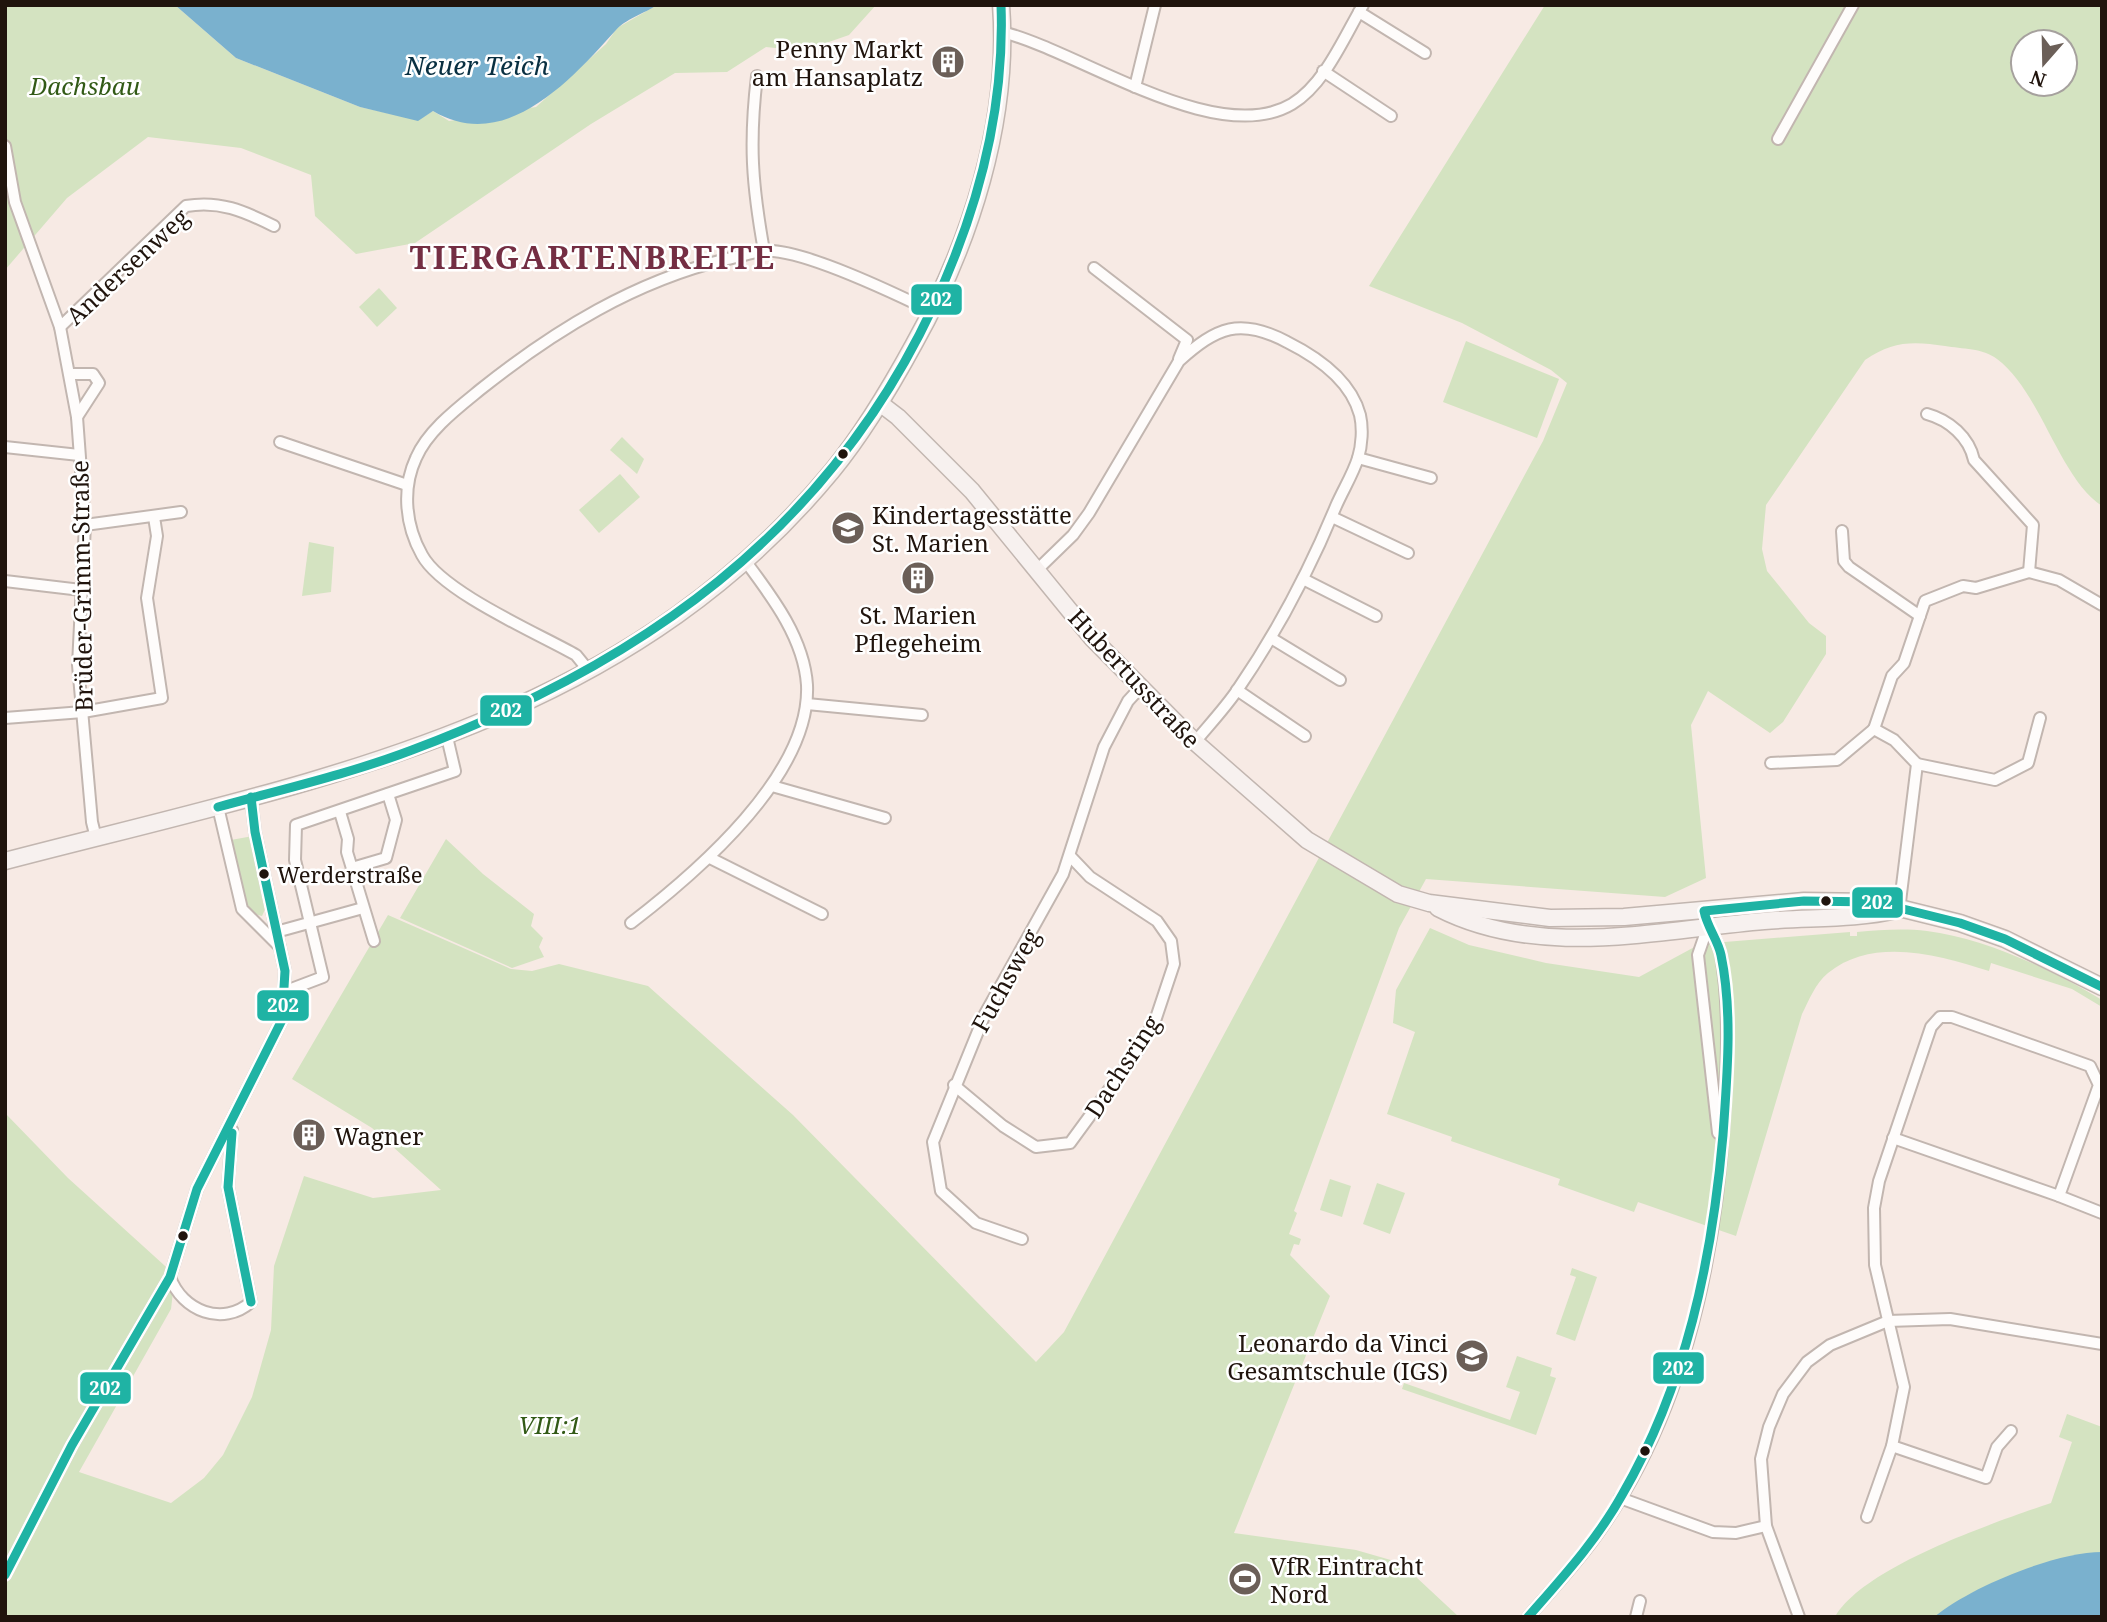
<svg xmlns="http://www.w3.org/2000/svg" width="2107" height="1622" viewBox="0 0 2107 1622" font-family="'Noto Serif',serif">
<rect width="100%" height="100%" fill="#f7eae4"/>
<g fill="#d4e3c1" fill-rule="evenodd">
<polygon points="5,5 175,5 236,58 360,107 418,120 433,111 449,121 536,107 606,44 617,28 657,5 876,5 849,35 803,51 766,47 727,72 675,73 591,124 415,243 356,254 315,216 311,175 241,148 148,137 67,198 5,270"/>
<path d="M1545,5H2102V506C2059,478 2041,392 1997,359C1983,348 1962,349 1945,346C1913,341 1892,341 1865,360L1766,505L1762,549L1767,571L1809,623L1826,636V654L1783,722L1770,733L1708,691L1691,725L1706,878L1665,897L1426,879L1399,928L1294,1211L1297,1213L1289,1234L1301,1239L1299,1245L1294,1244L1290,1255L1330,1296L1234,1533L1356,1550L1401,1563L1459,1617H5V1113L68,1178L175,1275L171,1309L79,1472L171,1503L204,1478L223,1455L252,1397L271,1330L274,1266L304,1176L373,1198L441,1190L372,1128L292,1079L388,915L511,969L532,971L559,964L648,986L793,1115L1036,1362L1064,1332L1543,441L1567,383L1551,370L1462,323L1369,286ZM2023,42H2065V84H2023Z"/>
<polygon points="379,288 397,308 377,327 359,307"/>
<polygon points="1466,341 1559,379 1537,438 1443,402"/>
<polygon points="622,437 644,459 637,474 610,450"/>
<polygon points="620,474 640,497 599,533 579,510"/>
<polygon points="309,542 334,547 331,592 302,596"/>
<path d="M253,836L267,905L262,916C239,912 236,860 231,840Z"/>
<polygon points="446,839 483,874 534,914 531,926 543,938 539,947 544,957 512,968 400,918"/>
<path d="M1430,928L1469,945L1546,963L1639,977L1700,944L1850,932V936H1857V932C1880,930 1903,928 1927,931C1984,938 2053,970 2102,1000V1007L2072,989L1991,963L1989,971C1940,955 1873,936 1828,973C1815,984 1809,1000 1802,1014L1736,1236L1638,1202L1634,1212L1558,1185L1560,1179L1451,1141L1452,1137L1387,1114L1415,1032L1393,1023L1396,990Z"/>
<polygon points="1330,1179 1351,1186 1342,1217 1320,1210"/>
<polygon points="1377,1183 1405,1193 1390,1234 1363,1224"/>
<polygon points="1572,1268 1597,1277 1575,1341 1556,1334 1576,1277 1570,1275"/>
<polygon points="1517,1356 1552,1368 1550,1376 1556,1378 1536,1435 1402,1389 1404,1383 1510,1420 1520,1392 1506,1387"/>
<path d="M2067,1414L2102,1427V1617H1835C1864,1566 1996,1522 2051,1503L2072,1442L2059,1437Z"/>
</g>
<g fill="#7ab1ce">
<path d="M175,5H657C645,13 624,20 616,30C571,80 505,154 433,111L418,121L360,107L236,58Z"/>
<path d="M2102,1552V1617H1934C1970,1587 2055,1552 2102,1552Z"/>
</g>
<g fill="none" stroke-linecap="round" stroke-linejoin="round">
<defs>
<g id="street">
<polyline points="1359,12 1425,53"/>
<path d="M1002,32C1079,51 1217,149 1292,104C1325,84 1344,37 1363,5"/>
<polyline points="1323,71 1391,116"/>
<path d="M757,76C749,143 752,184 764,251"/>
<polyline points="1135,87 1155,5"/>
<polyline points="1778,139 1853,5"/>
<polyline points="5,146 15,202 60,327 77,417 85,525 78,665 92,822 96,838"/>
<polyline points="1094,268 1187,340 1179,359"/>
<path d="M60,327L186,206C219,200 244,211 274,226"/>
<polyline points="70,374 93,374 99,383 77,417"/>
<path d="M1927,414C1949,420 1969,437 1974,460L2033,525L2029,572"/>
<polyline points="280,442 407,485"/>
<polyline points="5,447 79,455"/>
<polyline points="1358,458 1431,478"/>
<polyline points="1332,517 1408,553"/>
<polyline points="85,525 181,512"/>
<polyline points="1842,531 1844,561 1849,567 1920,616"/>
<path d="M1037,570L1073,535L1089,513L1179,361C1217,327 1240,317 1287,342C1317,357 1351,381 1360,415C1363,428 1362,445 1358,458C1353,474 1343,490 1336,506C1310,569 1277,632 1238,689C1226,707 1209,725 1195,742"/>
<polyline points="2029,572 2059,580 2102,605"/>
<polyline points="1303,579 1376,616"/>
<polyline points="5,581 81,590"/>
<polyline points="1271,638 1340,680"/>
<path d="M589,671L576,655C537,633 442,592 422,555C405,525 402,488 416,458C428,430 459,407 481,389C555,330 635,281 727,259C739,257 752,252 764,251C801,248 896,294 933,312"/>
<polyline points="1237,690 1305,736"/>
<polyline points="807,704 922,715"/>
<polyline points="5,718 83,712 162,698 147,598 157,536 154,517"/>
<polyline points="1874,729 1892,676 1904,663 1925,601 1963,586 1976,588 2029,572"/>
<polyline points="1874,729 1894,740 1917,764 1899,910"/>
<polyline points="1771,763 1837,760 1874,729"/>
<polyline points="1917,764 1995,780 2028,763 2040,718"/>
<polyline points="772,786 885,818"/>
<polyline points="218,807 242,909 280,947"/>
<polyline points="340,812 348,839 347,852 374,941"/>
<polyline points="710,858 822,914"/>
<polyline points="352,868 386,858 396,820 388,794"/>
<path d="M631,923C696,873 811,775 807,685C804,639 773,598 746,562"/>
<polyline points="1707,929 1698,955 1718,1133"/>
<polyline points="276,932 363,908"/>
<polyline points="286,991 323,977 295,860 296,825 455,771 447,737"/>
<polyline points="954,1085 1003,1126 1036,1147 1070,1143 1141,1046 1156,1018 1174,964 1171,941 1157,921 1090,877 1070,856"/>
<polyline points="1893,1138 2059,1196"/>
<polyline points="1022,1239 976,1223 941,1191 933,1142 985,1014 1063,874 1104,747 1128,701 1140,688"/>
<path d="M170,1277C182,1311 223,1327 251,1302L228,1187L232,1130"/>
<polyline points="1892,1446 1986,1478 1997,1447 2011,1431"/>
<polyline points="1620,1498 1713,1532 1736,1533 1766,1526"/>
<polyline points="1867,1517 1892,1446 1904,1387 1875,1265 1874,1208 1879,1181 1931,1027 1940,1017 1952,1017 2090,1066 2099,1085 2059,1196 2102,1213"/>
<polyline points="5,1575 72,1445 170,1277 197,1189 282,1020 285,971 255,832 251,797"/>
<path d="M1528,1617C1549,1593 1571,1569 1590,1544C1681,1423 1715,1267 1724,1119C1727,1067 1730,1007 1721,955C1718,940 1707,930 1704,911"/>
<polyline points="1636,1617 1640,1601"/>
<polyline points="1799,1617 1766,1526 1761,1459 1769,1427 1783,1394 1807,1362 1830,1345 1888,1321 1950,1319 2102,1344"/>
</g>
<g id="secondary">
<polyline points="881,404 898,417 972,491 1092,638 1195,742 1307,840 1398,894 1429,903 1550,918 1624,917 1804,901 1875,902 1960,923 2005,939 2102,987"/>
<path d="M5,861C311,781 619,729 832,471C864,432 890,388 914,344C970,244 1010,121 1001,5"/>
<path d="M1438,908C1539,960 1657,930 1764,921C1808,917 1854,920 1896,910"/>
</g>
</defs>
<use href="#street" stroke="#c2b6b0" stroke-width="14"/>
<use href="#secondary" stroke="#c2b6b0" stroke-width="19"/>
<use href="#street" stroke="#fefcfb" stroke-width="10"/>
<use href="#secondary" stroke="#f7f1ef" stroke-width="16"/>
<defs>
<g id="bus-1">
<path d="M218,807C283,789 349,774 412,750C641,664 827,533 933,307C978,211 1005,111 1001,5"/>
<polyline points="232,1133 228,1187 251,1302"/>
<polyline points="5,1575 72,1445 170,1277 197,1189 282,1020 285,971 255,832 251,797"/>
<path d="M1528,1617C1562,1578 1597,1540 1622,1495C1686,1385 1712,1261 1723,1135C1727,1077 1733,1013 1721,955C1718,940 1707,927 1704,911L1804,901L1875,902L1960,923L2005,939L2102,987"/>
</g>
</defs>
<use href="#bus-1" stroke="#fff" stroke-width="14"/>
<use href="#bus-1" stroke="#1fb3a4" stroke-width="9"/>
</g>
<defs>
<symbol id="building-disc" viewBox="-11 -11 22 22"><circle r="9.5" fill="#6b5f58" stroke="#fff"/><path d="M-4-6H4V6H1V3H-1V6H-4ZM-2.5-4.3h1.7v1.8h-1.7ZM.8-4.3h1.7v1.8H.8ZM-2.5-1h1.7V.8h-1.7ZM.8-1h1.7V.8H.8Z" fill="#fff"/></symbol>
<symbol id="school-disc" viewBox="-11 -11 22 22"><circle r="9.5" fill="#6b5f58" stroke="#fff"/><path d="M0-5L7-2L0 1L-7-2ZM-4 1L0 2.5L4 1V4Q0 6-4 4Z" fill="#fff"/></symbol>
<symbol id="stadium-disc" viewBox="-11 -11 22 22"><circle r="9.5" fill="#6b5f58" stroke="#fff"/><path d="M0-5a6.5 5 0 1 0 0 10a6.5 5 0 1 0 0-10ZM-3.5-1.8h7v3.6h-7Z" fill="#fff"/></symbol>
</defs>
<g fill-rule="evenodd">
<use href="#building-disc" x="929" y="43" width="38" height="38"/>
<use href="#school-disc" x="829" y="509" width="38" height="38"/>
<use href="#building-disc" x="899" y="559" width="38" height="38"/>
<use href="#building-disc" x="290" y="1116" width="38" height="38"/>
<use href="#school-disc" x="1453" y="1337" width="38" height="38"/>
<use href="#stadium-disc" x="1226" y="1560" width="38" height="38"/>
</g>
<g fill="#20140d" stroke="#fff" stroke-width="2.5">
<circle cx="843" cy="454" r="6"/>
<circle cx="264" cy="874" r="6"/>
<circle cx="1826" cy="901" r="6"/>
<circle cx="183" cy="1236" r="6"/>
<circle cx="1645" cy="1451" r="6"/>
</g>
<g text-anchor="middle" dominant-baseline="central" stroke-width="5" stroke-linejoin="round" paint-order="stroke">
<g font-size="22" fill="#20140d" stroke="#fff" text-anchor="start">
<text x="277" y="874">Werderstraße</text>
</g>
<g font-size="24" fill="#20140d" stroke="#fff" text-anchor="start">
<text x="923" y="48" text-anchor="end">Penny Markt<tspan x="923" dy="28">am Hansaplatz</tspan></text>
<text x="872" y="514">Kindertagesstätte<tspan x="872" dy="28">St. Marien</tspan></text>
<text x="918" y="614" text-anchor="middle">St. Marien<tspan x="918" dy="28">Pflegeheim</tspan></text>
<text x="334" y="1135">Wagner</text>
<text x="1448" y="1342" text-anchor="end">Leonardo da Vinci<tspan x="1448" dy="28">Gesamtschule (IGS)</tspan></text>
<text x="1270" y="1565">VfR Eintracht<tspan x="1270" dy="28">Nord</tspan></text>
</g>
<g font-size="24" font-style="italic" fill="#325a16" stroke="#fff">
<text x="85" y="85">Dachsbau</text>
<text x="550" y="1424">VIII:1</text>
</g>
<g font-size="24" fill="#20140d" stroke="#fff">
<text transform="translate(127 266) rotate(-43)">Andersenweg</text>
<text transform="translate(81 586) rotate(-91)">Brüder-Grimm-Straße</text>
<text transform="translate(1135 678) rotate(47)">Hubertusstraße</text>
<text transform="translate(1005 980) rotate(-61)">Fuchsweg</text>
<text transform="translate(1122 1066) rotate(-57)">Dachsring</text>
</g>
<g font-size="26" font-style="italic" fill="#093042" stroke="#fff">
<text x="477" y="65">Neuer Teich</text>
</g>
<g font-size="32" font-weight="bold" letter-spacing="2" fill="#742e43" stroke="#fff">
<text x="593" y="256">TIERGARTENBREITE</text>
</g>
</g>
<g stroke="#fff" stroke-width="2.5">
<rect x="910" y="283" width="53" height="33" rx="7" fill="#1fb3a4"/>
<rect x="479" y="694" width="54" height="33" rx="7" fill="#1fb3a4"/>
<rect x="1851" y="886" width="53" height="33" rx="7" fill="#1fb3a4"/>
<rect x="256" y="989" width="54" height="33" rx="7" fill="#1fb3a4"/>
<rect x="1652" y="1351" width="53" height="34" rx="7" fill="#1fb3a4"/>
<rect x="79" y="1371" width="53" height="34" rx="7" fill="#1fb3a4"/>
</g>
<g font-size="19" text-anchor="middle" font-weight="bold" fill="#fff">
<text x="936" y="306">202</text>
<text x="506" y="717">202</text>
<text x="1877" y="909">202</text>
<text x="283" y="1012">202</text>
<text x="1678" y="1375">202</text>
<text x="105" y="1395">202</text>
</g>
<rect width="2107" height="1622" fill="none" stroke="#20140d" stroke-width="14"/>
<g transform="translate(2044 63) rotate(200)"><circle r="33" fill="#ffffff" stroke="#a6a19e" stroke-width="2"/>
<path d="M0-5L12 26L0 18L-12 26Z" fill="#6b5f58"/>
<text y="-10" font-size="19" font-weight="bold" text-anchor="middle" fill="#20140d">N</text>
</g>
</svg>
